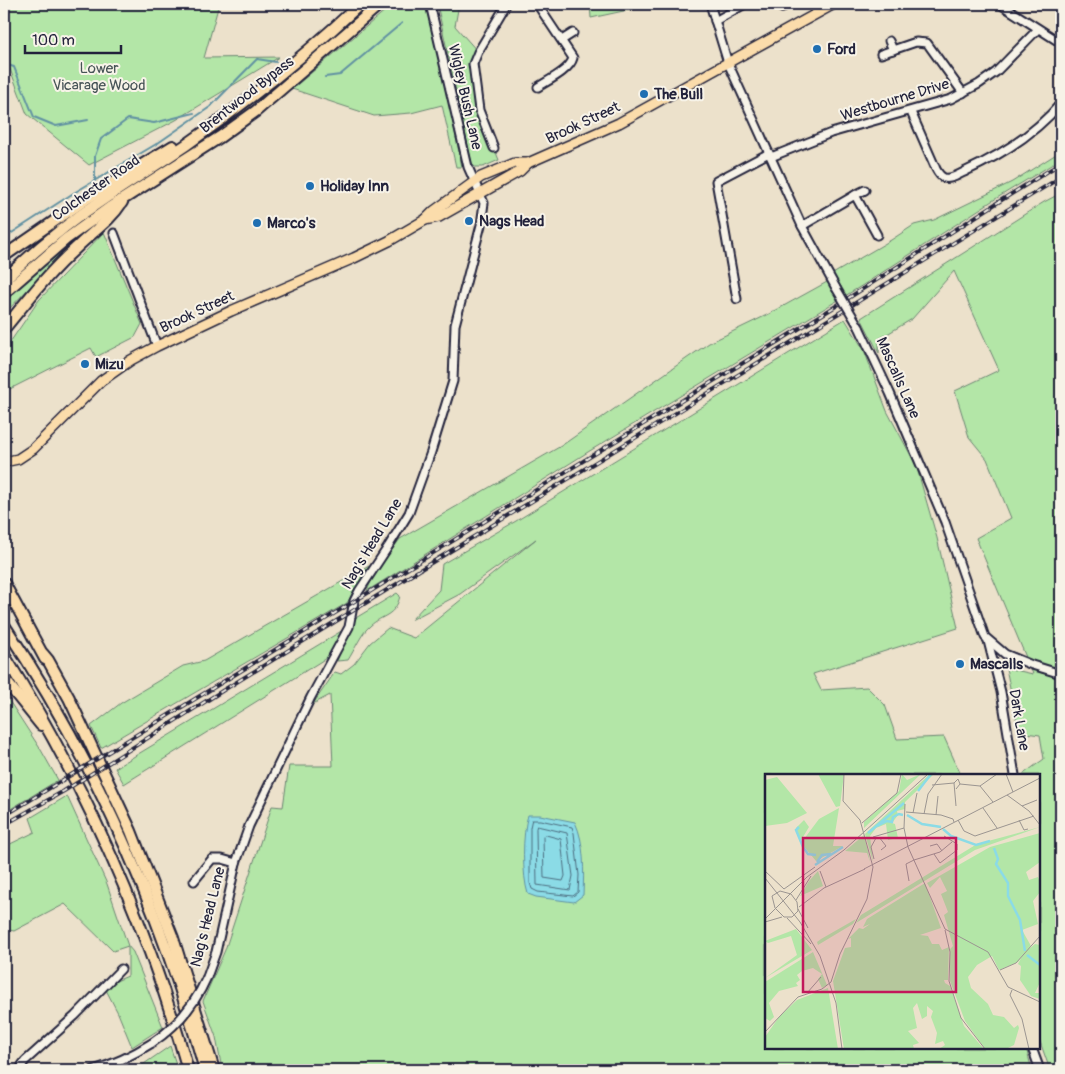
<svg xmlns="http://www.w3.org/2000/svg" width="1065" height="1074" viewBox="0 0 1065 1074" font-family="Pangolin,sans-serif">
<rect width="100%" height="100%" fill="#ece1cb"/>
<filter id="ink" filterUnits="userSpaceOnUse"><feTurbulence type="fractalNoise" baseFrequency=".02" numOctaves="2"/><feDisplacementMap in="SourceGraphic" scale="10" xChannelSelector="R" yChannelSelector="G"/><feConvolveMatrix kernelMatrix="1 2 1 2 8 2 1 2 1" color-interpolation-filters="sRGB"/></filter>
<g filter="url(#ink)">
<g fill="#b3e6a7" stroke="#6a8471">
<polygon points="5,4 219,4 204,58 279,57 176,120 89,165 27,114 5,56 4,56"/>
<polygon points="393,4 425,4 447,93 462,167 456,167 442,105 411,113 374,116 292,89"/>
<polygon points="437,4 459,4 455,26 478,52 479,110 499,160 483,167 475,167 472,164"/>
<polygon points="590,4 656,4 591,18"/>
<polygon points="1061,151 1061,159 992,201 863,285 588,452 367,591 374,574 400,539 561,446 709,343 769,314 827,282 831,275 891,240 914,225 934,220 1012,182"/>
<polygon points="1061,193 1061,1070 1050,1070 1039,1039 1039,775 1022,775 1044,759 1040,735 1019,732 1006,668 1033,674 976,538 1011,518 987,459 969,437 955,391 999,370 954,271 912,319 879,339 879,353 861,318 1044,202"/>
<polygon points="104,232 142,324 135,337 96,357 91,348 4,392 4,351 39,300"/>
<polygon points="70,241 71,245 4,314 4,299 28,275"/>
<polygon points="845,319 864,350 887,411 916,465 937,538 958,628 813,674 821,690 867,687 885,705 897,739 944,737 961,775 766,775 766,1048 1026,1048 1032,1070 222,1070 216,1037 203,1001 225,950 272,806 283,807 289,766 333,766 330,695 313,704 335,672 341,674 354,664 370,643 388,628 414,638 536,539 460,594 411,620 439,590 442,564 516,521"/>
<polygon points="369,566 347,603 101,748 91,726 121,703 183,666 204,661"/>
<path d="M397,593L400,596C395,617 383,614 370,626C362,632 354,651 348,660L337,661L354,619Z"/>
<polygon points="348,627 331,655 124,784 115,768"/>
<polygon points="4,693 41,750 58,780 4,813"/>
<polygon points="67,796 107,884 128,946 133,952 163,1027 132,1047 118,1013 104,986 128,976 128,946 113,951 65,904 14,931 4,929 4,847 35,832 30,818"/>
<polygon points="170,1046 178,1070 130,1070 141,1066"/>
</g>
<path fill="#8bdbe6" stroke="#6191a2" d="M528,815H540L575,822C585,843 584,872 583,895L574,902L536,897L528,894C522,875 522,834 528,815Z"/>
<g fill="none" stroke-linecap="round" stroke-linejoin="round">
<g stroke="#4c6c7f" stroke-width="1">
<polygon points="532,820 540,820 572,827 574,833 579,875 578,892 573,896 538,892 532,889 530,883 530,828"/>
<polygon points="537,826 567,833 573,876 570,890 537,885 536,829"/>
<polygon points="546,835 561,839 565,876 563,881 544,878 543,837"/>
</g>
<g stroke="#6191a2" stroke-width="2">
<polyline points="4,64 14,67 34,117 56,126 88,120"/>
<polyline points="325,77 340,75 402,23"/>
<polyline points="95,181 95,156 101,139 128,119 154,123 194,113"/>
<polyline points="4,238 72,194 158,143 210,107 257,59 276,62"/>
</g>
<defs>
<g id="minor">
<path d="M537,4L573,58C570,70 549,80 538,87"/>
<polyline points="710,4 728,63 802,226 836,288"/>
<polyline points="780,4 782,8"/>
<polyline points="1000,4 1061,43"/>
<polyline points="715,21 745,4"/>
<polyline points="562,40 573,33"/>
<polyline points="889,41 893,50"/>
<polyline points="881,54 916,42 927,43 963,93"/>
<path d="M911,112L936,169C938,173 940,176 944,178C951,180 960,174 966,171C1001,155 1036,133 1061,103"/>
<polyline points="494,148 479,110 473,64 478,52 506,5"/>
<polyline points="771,157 831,133 951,99 979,84 996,72 1038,29"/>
<polyline points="855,195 865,190"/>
<polyline points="802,226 855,195 877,235"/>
<polyline points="114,233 157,346"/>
<polyline points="737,299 716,181 769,153"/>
<polyline points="859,327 890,393 945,522 985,637 1005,654 1032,665 1061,674"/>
<polyline points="988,641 1001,692 1015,775"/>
<polyline points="194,881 212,859 222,859 236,863"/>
<polyline points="207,977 216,952 236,863 249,826 311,697 349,627 354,601 359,591 388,547 409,513 431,452 453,381 455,325 481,225 484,203 468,167 430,4"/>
<polyline points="1032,1048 1040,1070"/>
<polyline points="23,1070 22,1065 25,1061 75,1016 121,969"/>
<path d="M93,1070C115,1064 133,1055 152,1043"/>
</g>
<g id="major">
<polyline points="425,220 434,211 481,177 515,163 528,163"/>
<polyline points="4,462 18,459 33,449 101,381 131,360 157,346 231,311 354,258 389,241 425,220 439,217 520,171 528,163 619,123 834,4"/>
</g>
<g id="highway">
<polyline points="4,256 88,198 173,146"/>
<path d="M4,280C34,251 66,224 101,201C129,182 158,164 186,145C247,102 306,55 360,4"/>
<polyline points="4,293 66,239 109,208 220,137 256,111 380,4"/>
<path d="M4,329C27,301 49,272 76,248C92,232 110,221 122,202"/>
<polyline points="4,583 45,659"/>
<path d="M4,625C95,761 161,912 205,1070"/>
<polyline points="43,654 48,660 69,698 131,831 173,938 214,1070"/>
<path d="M4,655C85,784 147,924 188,1070"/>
<polyline points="4,679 41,725"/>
</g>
</defs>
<use href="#minor" stroke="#22223b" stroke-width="11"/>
<use href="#major" stroke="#22223b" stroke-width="12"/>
<use href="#highway" stroke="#22223b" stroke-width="14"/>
<use href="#minor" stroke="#f7f3e8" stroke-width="7"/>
<use href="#major" stroke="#fbdcab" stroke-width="9"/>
<use href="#highway" stroke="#fbdcab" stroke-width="10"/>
<defs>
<g id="rail">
<polyline points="4,816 836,306 1000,201 1061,163"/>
<polyline points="4,825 64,791 222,691 1061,177"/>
</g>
</defs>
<use href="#rail" stroke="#22223b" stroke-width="4"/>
<use href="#rail" stroke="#f7f3e8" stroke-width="2" stroke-dasharray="5.5" stroke-linecap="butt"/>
<defs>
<g id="minor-bridge">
<polyline points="836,288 859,327"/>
<path d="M152,1043C177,1026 195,1005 207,977"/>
</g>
</defs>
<use href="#minor-bridge" stroke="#22223b" stroke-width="11" stroke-linecap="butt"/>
<use href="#minor-bridge" stroke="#f7f3e8" stroke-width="7"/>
</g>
</g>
<g fill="#1f6fb2" stroke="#f7f3e8" stroke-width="2">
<circle cx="817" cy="49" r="5"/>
<circle cx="644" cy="94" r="5"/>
<circle cx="310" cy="186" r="5"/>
<circle cx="469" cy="221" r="5"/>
<circle cx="257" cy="223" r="5"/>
<circle cx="85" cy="364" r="5"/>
<circle cx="960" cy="664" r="5"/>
</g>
<g text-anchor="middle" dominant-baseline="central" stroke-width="4" stroke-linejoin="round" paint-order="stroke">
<g font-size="15" font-weight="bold" fill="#22223b" stroke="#f7f3e8" text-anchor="start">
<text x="827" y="49">Ford</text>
<text x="654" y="94">The Bull</text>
<text x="320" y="186">Holiday Inn</text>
<text x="479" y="221">Nags Head</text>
<text x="267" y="223">Marco's</text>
<text x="95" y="364">Mizu</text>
<text x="970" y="664">Mascalls</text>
</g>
<g font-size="15" fill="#465356" stroke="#f7f3e8">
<text x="99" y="68">Lower<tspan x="99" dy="17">Vicarage Wood</tspan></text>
</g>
<g font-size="15" fill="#22223b" stroke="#f7f3e8">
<text transform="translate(247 95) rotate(-38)">Brentwood Bypass</text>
<text transform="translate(465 97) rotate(77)">Wigley Bush Lane</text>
<text transform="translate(895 100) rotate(-17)">Westbourne Drive</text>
<text transform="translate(583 123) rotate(-25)">Brook Street</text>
<text transform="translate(96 188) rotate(-35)">Colchester Road</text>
<text transform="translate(197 312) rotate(-25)">Brook Street</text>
<text transform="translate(898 378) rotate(66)">Mascalls Lane</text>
<text transform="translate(372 544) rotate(-59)">Nag's Head Lane</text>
<text transform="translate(1019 720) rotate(80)">Dark Lane</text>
<text transform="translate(208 917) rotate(-76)">Nag's Head Lane</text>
</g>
</g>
<g transform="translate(765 774)">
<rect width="275" height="275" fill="#ece1cb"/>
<path d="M53,0H79L75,32L71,33L67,26ZM137,0L142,6L156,0L99,54V48L134,17ZM165,0H169L140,28V35L132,37L133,41L127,49L130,50L133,64L123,66L121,50L111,54L105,62L108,88L100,60ZM12,3L42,39L22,49L0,52V6ZM74,34L68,72H78L51,87L36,69L54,45ZM39,46L44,53L35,68L31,54ZM275,53L210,76L91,149L96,141L212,70ZM275,59V88L261,98L264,106L273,103L275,108V118L268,127L273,150L257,156L266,172L264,175L270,170L275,171V208L270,219H274L275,214V225L266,222L255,206L256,192L253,190L257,182L253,188L234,196L227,182L212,191L203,203L206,214L223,230L228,241L239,243L249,254L253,251L254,254L249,271L241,275H220L200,247L185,207V175L188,172L179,141L183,138L176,120L182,117L175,103L165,114L162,109L225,73ZM99,61L103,77L105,88L102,79L80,77ZM53,97L58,112L35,122L44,107ZM160,109L176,154L155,161L163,162L167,170H174L177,176L184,173L183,206H179L180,209L185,212L199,252L219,275H174L180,271L178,267L170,270L172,259L166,243L168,237L162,232V242L157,245L152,229L148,234L152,254L143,257L154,269L148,271L149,275H79L68,207L80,174L86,173V164L83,165L94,154L98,155L105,150L98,153L102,145ZM91,145L88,150L53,171L52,168L56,165ZM31,155L47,176L0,204L32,181L26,162L3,169L0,167ZM48,178L62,211L57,214L53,205L57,200L48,194L37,197L32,201L35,206L31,209L33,212L14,217L4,229L9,243L5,247L0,244V208ZM63,214L73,275H0V263L14,243L32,226Z" fill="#b3e6a7"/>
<path fill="none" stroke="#8bdbe6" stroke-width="2.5" d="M153,17L166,0M142,41L157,50L176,53M112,52L122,47L127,48L128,43L134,40L138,41M34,53L31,56L38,73L43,80L51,81M178,55L186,62L211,71L225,67M103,59L139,29M229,74L233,85L231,90L243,109V122L255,146L260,177M52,88L57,81L66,80M50,91L78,73M262,181L275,191"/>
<path fill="none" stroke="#9b9591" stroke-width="1" d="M241,0L248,18M195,10L215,12L228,28M167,11L189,9M215,12L232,0M242,21L264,37L275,51M140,30L139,54L143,73L180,155L223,178L243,213L275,228M191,32L189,9L193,5L195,10L191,15M257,32L272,26M218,34L232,54M141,38L176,41L188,45L189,48M148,39L152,19M159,40L163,20L177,0M171,41L173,22M193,46L199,57L210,62L269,42M254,46L259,56L263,55M97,49L132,19L136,0M108,63L139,54M114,63L121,72L116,76M165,72L172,70L177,77M169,80L175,89L192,76V70L179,62M109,85L106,73L111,64M149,86L175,78L187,68M99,95L275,4M0,97L19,115L50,93M55,97L61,113M0,104L35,148L55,182L71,229L77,275M144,107L141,90L149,86M15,117L26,120L32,128L33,137L27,143H19L10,134L7,122ZM31,126L46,102M34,133L59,114L100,95M33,135L43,154M22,144L46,170M0,145L42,103L79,76L163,0M0,148L17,143M180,156L185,178L184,207L196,244L220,275M235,196L251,189L275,162M247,216L245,221L257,245L264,275M42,219L56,203M0,258L33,223L57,215L66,208L75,180L102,125L108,93L95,46L78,27L79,0"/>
<path fill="#c2185b" fill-opacity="0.15" stroke="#c2185b" stroke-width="2.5" d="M38,64H191V218H38Z"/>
<rect width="275" height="275" fill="none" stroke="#22223b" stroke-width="2.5"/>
</g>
<rect width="1065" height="1074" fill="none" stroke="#f7f3e8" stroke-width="20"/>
<rect x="10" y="10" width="1045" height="1054" fill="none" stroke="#22223b" stroke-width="2" filter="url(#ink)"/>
<path d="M25 45v8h96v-8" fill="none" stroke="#22223b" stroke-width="2.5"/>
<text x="32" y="45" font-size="15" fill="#22223b" stroke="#f7f3e8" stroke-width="4" paint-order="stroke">100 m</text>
</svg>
